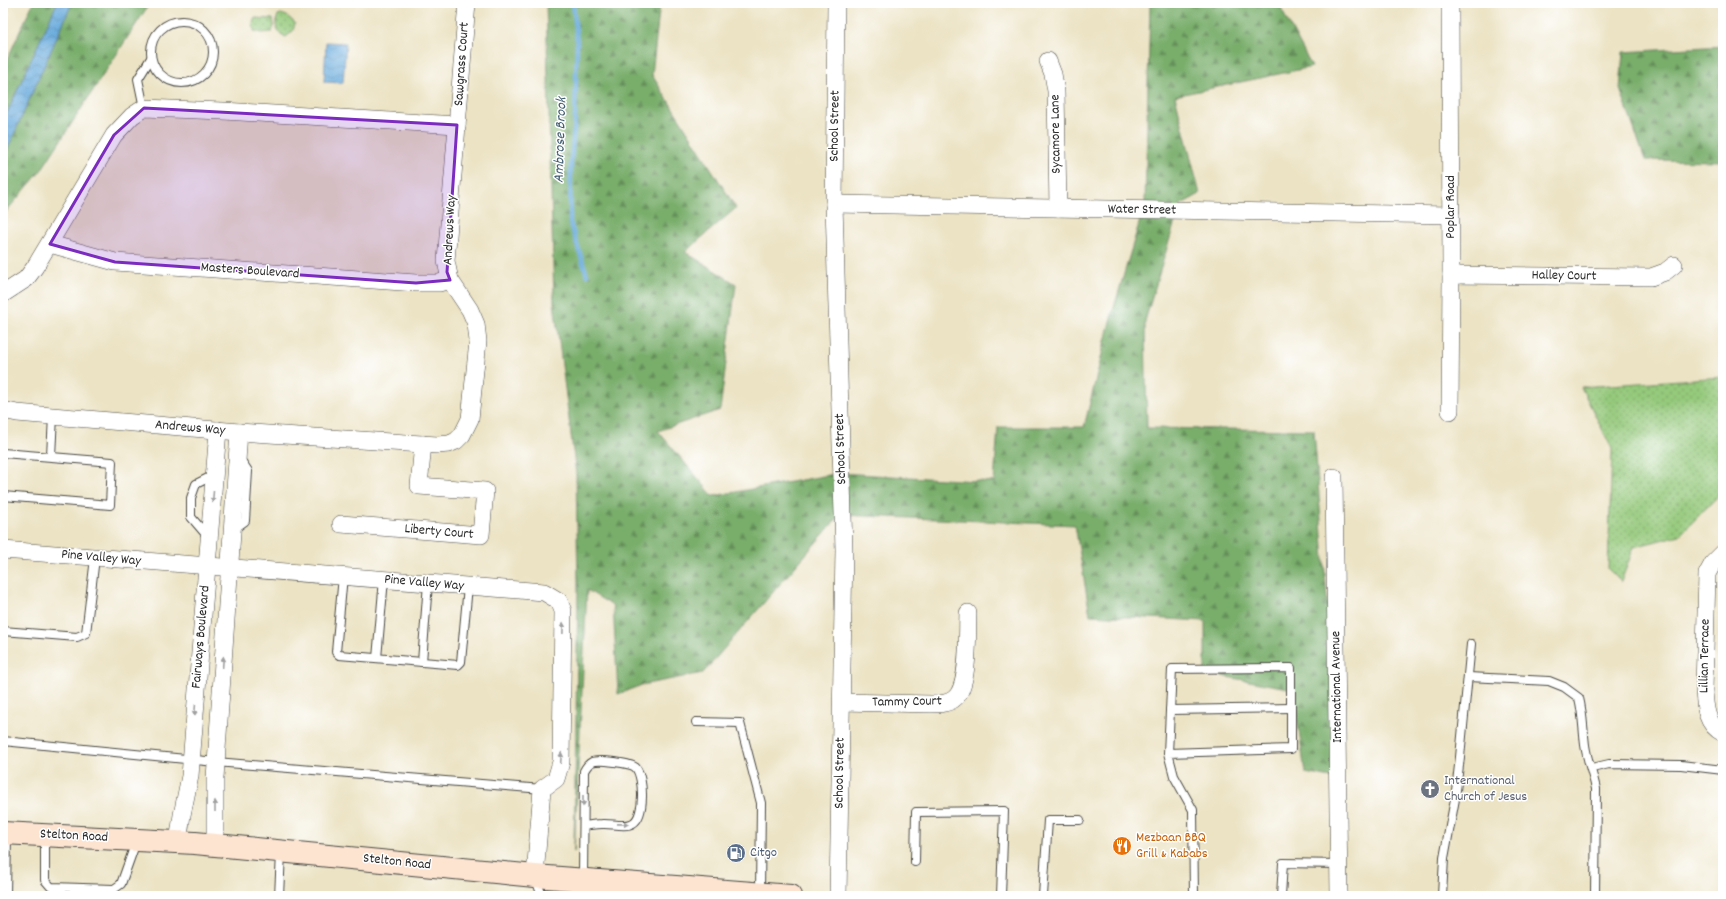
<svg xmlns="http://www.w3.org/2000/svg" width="1726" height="899" viewBox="0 0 1726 899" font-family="Dekko,sans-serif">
<defs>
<pattern id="grass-dots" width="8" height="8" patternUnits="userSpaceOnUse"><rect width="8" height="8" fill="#95c97b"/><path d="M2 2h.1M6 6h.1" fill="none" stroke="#7aa365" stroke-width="1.8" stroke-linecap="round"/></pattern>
<pattern id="forest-firs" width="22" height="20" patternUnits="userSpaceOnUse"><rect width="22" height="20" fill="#78ad6b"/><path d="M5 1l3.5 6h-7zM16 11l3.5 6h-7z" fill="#638d58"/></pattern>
<pattern id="water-waves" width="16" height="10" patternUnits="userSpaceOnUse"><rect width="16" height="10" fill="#67aadc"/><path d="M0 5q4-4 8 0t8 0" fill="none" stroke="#558bb3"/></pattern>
</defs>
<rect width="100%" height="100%" fill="#fff"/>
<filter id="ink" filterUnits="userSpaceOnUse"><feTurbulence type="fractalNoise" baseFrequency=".025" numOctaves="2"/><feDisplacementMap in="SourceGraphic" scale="8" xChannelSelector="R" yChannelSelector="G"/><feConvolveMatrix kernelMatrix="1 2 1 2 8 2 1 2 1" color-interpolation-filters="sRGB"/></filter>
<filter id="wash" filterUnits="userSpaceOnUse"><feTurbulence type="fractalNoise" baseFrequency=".012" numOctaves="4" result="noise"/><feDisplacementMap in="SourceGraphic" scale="16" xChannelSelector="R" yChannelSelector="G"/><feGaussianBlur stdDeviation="0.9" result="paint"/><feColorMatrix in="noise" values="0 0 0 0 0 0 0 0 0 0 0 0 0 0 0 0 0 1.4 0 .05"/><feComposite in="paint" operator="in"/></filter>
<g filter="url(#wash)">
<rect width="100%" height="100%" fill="#ece3c4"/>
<g fill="url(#grass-dots)" stroke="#607a53">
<path d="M281,14L287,16L295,23L293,31L286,37C276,33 274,25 278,15Z"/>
<polygon points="255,18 273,19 274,26 272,32 262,33 254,31 253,22"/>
<polygon points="1723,377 1723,491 1680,535 1634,547 1621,582 1608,569 1612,449 1581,387"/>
</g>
<g fill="url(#forest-firs)" stroke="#526c4b">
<polygon points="33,3 57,3 3,122 3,68"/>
<polygon points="72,3 192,3 191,5 150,3 40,172 3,215 3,159"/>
<polygon points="546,3 660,3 652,75 736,208 685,252 736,284 720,410 658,431 713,496 840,473 994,482 998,427 1084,427 1110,321 1145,203 1150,3 1278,3 1312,67 1175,96 1200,194 1180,205 1145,321 1147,428 1314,430 1341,780 1305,773 1293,689 1205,673 1205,621 1090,615 1075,525 840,515 703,673 642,685 618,694 613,606 587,590 574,852 578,585 576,474 554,303"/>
<polygon points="1723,46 1723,161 1645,160 1620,89 1623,52"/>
</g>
<g fill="url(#water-waves)" stroke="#496a84">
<polygon points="57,3 72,3 3,159 3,122"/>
<polygon points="326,42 346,43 343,83 324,82"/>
</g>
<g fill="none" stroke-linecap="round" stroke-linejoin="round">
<polyline stroke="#67aadc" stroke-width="4.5" points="573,3 577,41 575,118 571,161 570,222 587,275"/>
</g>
</g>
<g filter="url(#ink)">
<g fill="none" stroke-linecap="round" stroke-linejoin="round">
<defs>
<g id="service">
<circle cx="182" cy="52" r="31"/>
<polyline points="144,108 138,79 151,58"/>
<polyline points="3,453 112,462 110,505 3,496"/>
<polyline points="51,456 53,416"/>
<polyline points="234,529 245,521 248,471 240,459"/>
<polyline points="209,538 191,517 191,498 196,484 214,475"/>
<polyline points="343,576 336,652 339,655 458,665 461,662 468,586"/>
<polyline points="3,631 77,637 86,633 95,558"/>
<polyline points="377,658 384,579"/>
<polyline points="422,662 428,583"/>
<path d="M1468,677L1549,681L1564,687L1579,698C1583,714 1583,729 1585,745C1587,760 1593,774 1596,789L1595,896"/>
<polyline points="1170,710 1291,708"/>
<polyline points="696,722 740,723 761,803 760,893"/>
<polyline points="3,741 216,762 542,789"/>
<polyline points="1168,753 1291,749 1291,668 1172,669 1168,753 1174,776 1193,810 1194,896"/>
<polyline points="1592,768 1609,764 1681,765 1723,770"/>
<polyline points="45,835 45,880 51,887 114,889 121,884 136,842"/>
<polyline points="915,862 916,812 1004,811 1001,896"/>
<polyline points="535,877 542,896"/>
<path d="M583,879L584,771C586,767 588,764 592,762C598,759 632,763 636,768C644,778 645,816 633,823C625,828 611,823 602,824C596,824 590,825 584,826"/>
<polyline points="6,896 7,835"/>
<polyline points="279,896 281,853"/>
<polyline points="1043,896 1048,820 1080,820"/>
<polyline points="1281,896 1283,863 1339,864"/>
<polyline points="1442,896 1444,858 1455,799 1460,757 1471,644"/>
</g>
<g id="minor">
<polyline points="836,3 834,204 844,550 838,896"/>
<polyline points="1048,61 1053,74 1056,91 1058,208"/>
<polyline points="834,204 1451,215"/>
<polyline points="50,244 115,262 416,283 439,283 450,280"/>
<polyline points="1451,275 1651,277 1665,272 1674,265"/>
<polyline points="3,294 26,279 35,267 114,135 132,116 144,108 223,111 457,125"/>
<polyline points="3,410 17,413 239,432 437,445 449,444 456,441 462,435 470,419 478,341 476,324 470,310 450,280 446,261 467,3"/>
<polyline points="1450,411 1451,275 1450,3"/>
<polyline points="1334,477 1339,896"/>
<polyline points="341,524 481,535 485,491 419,486 423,444"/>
<polyline points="3,550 544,592 559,601 563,611 561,762 556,779 542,789 535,876"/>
<path d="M1723,553L1713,563L1707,574L1704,690C1705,707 1706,725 1723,733"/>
<path d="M842,702L931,704C939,704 949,704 955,698C970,685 967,632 968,613"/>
<polyline points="178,842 182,815 190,776 218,430"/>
<polyline points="215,845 215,778 239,432"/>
</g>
<polyline id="secondary" points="3,833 195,843 535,876 791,896"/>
</defs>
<use href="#service" stroke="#484742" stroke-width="10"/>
<use href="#minor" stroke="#484742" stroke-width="18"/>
<use href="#secondary" stroke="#484742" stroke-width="24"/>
<use href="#service" stroke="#fff" stroke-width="8"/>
<use href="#minor" stroke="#fff" stroke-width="17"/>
<use href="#secondary" stroke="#fde4d1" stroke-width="22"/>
</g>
<defs><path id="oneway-solid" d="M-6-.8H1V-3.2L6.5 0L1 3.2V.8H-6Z"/></defs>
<g fill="#a0a0a0">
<use href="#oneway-solid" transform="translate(213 497) rotate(95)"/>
<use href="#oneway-solid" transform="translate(563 628) rotate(-89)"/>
<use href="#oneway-solid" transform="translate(223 662) rotate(-86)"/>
<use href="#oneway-solid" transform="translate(195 710) rotate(95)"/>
<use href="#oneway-solid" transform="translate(561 758) rotate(-86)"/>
<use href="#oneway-solid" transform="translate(583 801) rotate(90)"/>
<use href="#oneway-solid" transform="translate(215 806) rotate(-90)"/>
<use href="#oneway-solid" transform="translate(623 824) rotate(1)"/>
</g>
</g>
<path fill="#7b2cbf" fill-opacity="0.2" stroke="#7b2cbf" stroke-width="3" stroke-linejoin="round" d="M144,108L457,125L447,272L450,280L416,283L115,262L50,244L114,135Z"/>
<defs>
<symbol id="church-disc" viewBox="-11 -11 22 22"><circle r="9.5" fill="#6b7280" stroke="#fff"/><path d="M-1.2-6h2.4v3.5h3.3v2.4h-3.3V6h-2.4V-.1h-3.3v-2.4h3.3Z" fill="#fff"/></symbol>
<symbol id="restaurant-disc" viewBox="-11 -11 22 22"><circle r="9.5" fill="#e8710a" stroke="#fff"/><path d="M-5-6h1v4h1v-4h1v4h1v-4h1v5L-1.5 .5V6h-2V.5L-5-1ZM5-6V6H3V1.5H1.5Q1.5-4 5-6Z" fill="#fff"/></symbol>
<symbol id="fuel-disc" viewBox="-11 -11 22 22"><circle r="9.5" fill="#5c6f8a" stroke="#fff"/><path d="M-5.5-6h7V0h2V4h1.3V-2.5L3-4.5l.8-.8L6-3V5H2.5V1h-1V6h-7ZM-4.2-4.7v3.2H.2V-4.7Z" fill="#fff"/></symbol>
</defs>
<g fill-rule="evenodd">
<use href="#church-disc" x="1419" y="778" width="22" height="22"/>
<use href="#restaurant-disc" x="1111" y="835" width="22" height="22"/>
<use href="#fuel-disc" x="725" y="842" width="22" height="22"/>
</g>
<g text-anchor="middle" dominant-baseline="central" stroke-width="3" stroke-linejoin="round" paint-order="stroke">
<g font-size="14" fill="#2b2b2b" stroke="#fff">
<text transform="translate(462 64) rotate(-86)">Sawgrass Court</text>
<text transform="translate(835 126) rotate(-89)">School Street</text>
<text transform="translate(1056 134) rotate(-91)">Sycamore Lane</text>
<text transform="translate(1451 207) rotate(-90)">Poplar Road</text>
<text transform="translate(1142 210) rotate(1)">Water Street</text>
<text transform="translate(450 230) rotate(-87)">Andrews Way</text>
<text transform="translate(250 271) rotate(4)">Masters Boulevard</text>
<text transform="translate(1564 276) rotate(1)">Halley Court</text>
<text transform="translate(190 428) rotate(5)">Andrews Way</text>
<text transform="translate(841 449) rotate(-92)">School Street</text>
<text transform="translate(439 532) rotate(5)">Liberty Court</text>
<text transform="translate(101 558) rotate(5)">Pine Valley Way</text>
<text transform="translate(424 583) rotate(5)">Pine Valley Way</text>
<text transform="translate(201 637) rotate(-85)">Fairways Boulevard</text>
<text transform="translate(1705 656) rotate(-89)">Lillian Terrace</text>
<text transform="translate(1337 687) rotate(-91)">International Avenue</text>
<text transform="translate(907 702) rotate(-1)">Tammy Court</text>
<text transform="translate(840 773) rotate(-89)">School Street</text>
<text transform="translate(74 836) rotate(3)">Stelton Road</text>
<text transform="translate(397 862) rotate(6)">Stelton Road</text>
</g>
<g font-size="14" fill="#5b616d" stroke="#fff" text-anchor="start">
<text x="1444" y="781">International<tspan x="1444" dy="16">Church of Jesus</tspan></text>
</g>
<g font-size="14" fill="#c56008" stroke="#fff" text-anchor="start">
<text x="1136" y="838">Mezbaan BBQ<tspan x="1136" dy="16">Grill &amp; Kababs</tspan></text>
</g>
<g font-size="14" fill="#4e5e75" stroke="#fff" text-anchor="start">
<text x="750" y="853">Citgo</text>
</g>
<g font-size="15" font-style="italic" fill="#435e72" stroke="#fff">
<text transform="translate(561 140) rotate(-88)">Ambrose Brook</text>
</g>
</g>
<rect width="1726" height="899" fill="none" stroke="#fff" stroke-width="16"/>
</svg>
